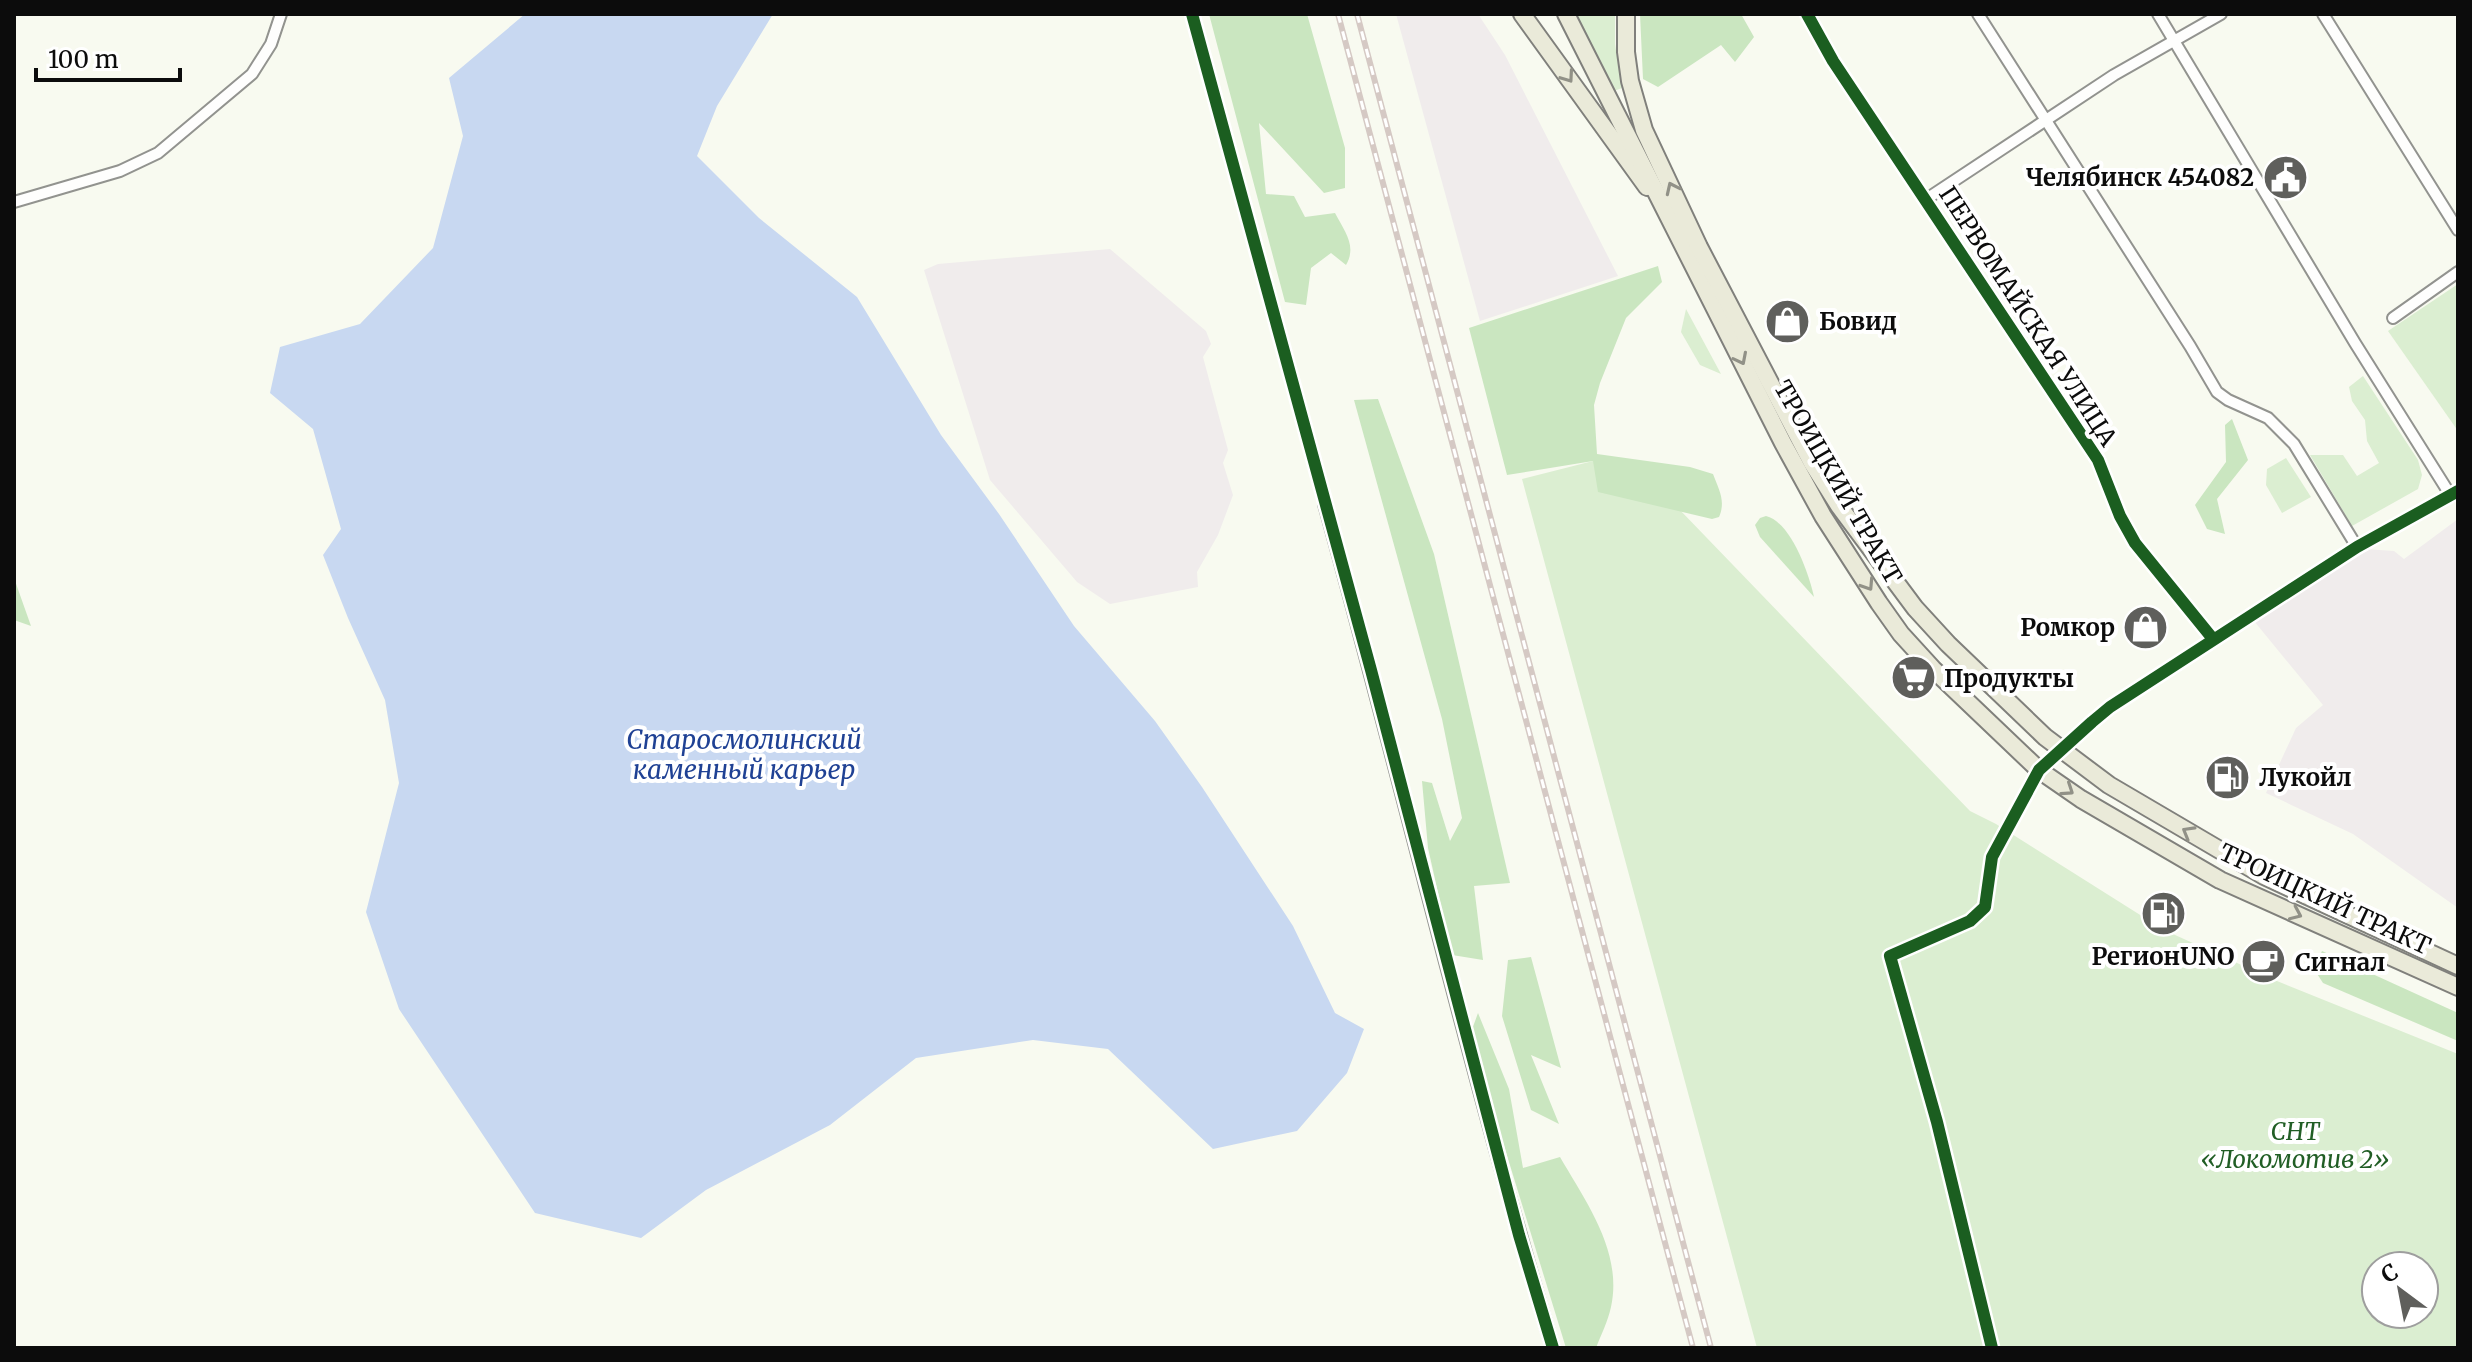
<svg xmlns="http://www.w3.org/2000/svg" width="2472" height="1362" viewBox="0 0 2472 1362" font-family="Merriweather,serif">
<rect width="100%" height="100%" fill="#f8faf0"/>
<g fill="#f0ecec">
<polygon points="1396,14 1478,14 1505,55 1618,276 1480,321"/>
<polygon points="1110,249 1206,331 1211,344 1203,357 1228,450 1223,463 1233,495 1218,535 1197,572 1198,587 1110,604 1077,582 990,480 924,270 938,264"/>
<polygon points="2458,519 2458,908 2353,834 2266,793 2296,728 2323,705 2254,621 2365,549 2394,551 2404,559"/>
</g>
<g fill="#dbeed1" fill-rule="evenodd">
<polygon points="1573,14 1615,14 1615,44 1622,88 1614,91"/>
<polygon points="2458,284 2458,431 2388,331"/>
<polygon points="1686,309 1721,374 1700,365 1681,332"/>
<polygon points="2363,376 2418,460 2422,475 2418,489 2352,526 2310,455 2343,455 2357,476 2379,463 2367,441 2365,420 2352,401 2349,387"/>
<polygon points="2286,458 2311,497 2282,513 2266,485 2267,469"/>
<path d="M1597,460L1679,509L1970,811L1996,824L2164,930L2277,981L2458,1054V1348H1757L1522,479ZM2376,1266H2424V1314H2376Z"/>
</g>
<g fill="#cae6c0">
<path d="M1209,14H1307L1345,148V188L1324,193L1259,123L1266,194L1294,196L1305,217L1335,213C1345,232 1357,246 1346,265L1331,253L1311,268L1306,305L1285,302Z"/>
<polygon points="1640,14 1741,14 1754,37 1735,62 1721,45 1658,87 1643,79"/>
<path d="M1658,266L1662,282L1626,318L1600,383L1594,405L1597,454L1690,467L1713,474C1719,490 1726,501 1719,517L1712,519L1598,492L1593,461L1507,475L1469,328Z"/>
<polygon points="1378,399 1434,554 1510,883 1474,886 1483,960 1452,955 1428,848 1422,781 1432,783 1450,841 1462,818 1442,719 1354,400"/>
<polygon points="2232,419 2248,460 2217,499 2225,534 2207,529 2195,505 2226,462 2225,425"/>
<path d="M1766,516C1791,522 1809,574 1814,597L1760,537L1755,525L1760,518Z"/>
<polygon points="14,578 31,626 14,620"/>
<polygon points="2322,951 2458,1013 2458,1041 2323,983 2314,969"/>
<polygon points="1531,957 1561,1068 1531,1055 1559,1124 1531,1110 1502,1016 1508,960"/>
<path d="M1478,1013L1509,1089L1523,1168L1560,1157C1586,1202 1623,1252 1611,1307C1608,1321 1601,1335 1596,1348H1566L1470,1035Z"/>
</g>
<polygon fill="#c8d8f1" points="525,14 773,14 717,106 697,156 759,218 857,297 941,435 999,514 1074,626 1155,721 1202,787 1293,926 1335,1013 1364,1029 1347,1073 1297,1131 1213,1149 1108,1049 1033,1040 916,1058 830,1125 706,1190 641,1238 535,1213 399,1009 366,912 399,783 385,700 348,618 323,555 341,529 313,429 270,393 280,347 360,324 433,248 463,136 449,78"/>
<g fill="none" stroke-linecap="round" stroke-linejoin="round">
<defs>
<g id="minor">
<polyline points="1192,14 1325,504"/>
<polyline points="1807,14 1833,61 2098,460 2120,516 2135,543 2213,639"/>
<polyline points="1978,14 2190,346 2217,392 2228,400 2268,418 2294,444 2357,547"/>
<polyline points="2158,14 2355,343 2451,496"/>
<polyline points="2323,14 2458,230"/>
<polyline points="1925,200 2114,75 2221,14"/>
<polyline points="14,202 120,171 158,153 252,74 271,44 281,14"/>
<polyline points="2393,318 2458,272"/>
<polyline points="1992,1348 1937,1122 1890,956 1970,921 1985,907 1992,857 2039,770 2092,722 2110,707 2357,547 2458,491"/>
</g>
<path id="tertiary" d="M1325,504C1403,785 1469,1069 1553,1348"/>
<g id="primary">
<polyline points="1522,14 1647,187"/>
<polyline points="1566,14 1783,443 1823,516 1879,603 1901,634 1933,669 2039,770 2081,799 2220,880 2458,987"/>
<polyline points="1626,14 1626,52 1630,81 1644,130 1699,247 1812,463 1839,506 1915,608 1948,644 2045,737 2109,785 2264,876 2458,966"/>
</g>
</defs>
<use href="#minor" stroke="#92938f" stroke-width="14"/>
<use href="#tertiary" stroke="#92938f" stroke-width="16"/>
<use href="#primary" stroke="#80807c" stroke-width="20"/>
<use href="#minor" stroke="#fefefd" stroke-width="10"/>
<use href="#tertiary" stroke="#fefefd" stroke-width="12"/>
<use href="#primary" stroke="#eaead9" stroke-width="16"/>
<defs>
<g id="rail">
<polyline points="1338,14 1693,1348"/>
<polyline points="1357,14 1711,1348"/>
</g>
</defs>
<use href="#rail" stroke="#d5c9c4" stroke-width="6"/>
<use href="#rail" stroke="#fff" stroke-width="3" stroke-dasharray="9" stroke-linecap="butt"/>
<defs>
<g id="cycleway">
<polyline points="1192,14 1371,670 1519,1235 1553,1348"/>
<polyline points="1807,14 1833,61 2098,460 2120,516 2135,543 2213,639"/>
<polyline points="1992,1348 1937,1122 1890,956 1970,921 1985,907 1992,857 2039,770 2092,722 2110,707 2357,547 2458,491"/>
</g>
</defs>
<use href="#cycleway" stroke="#fff" stroke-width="17"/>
<use href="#cycleway" stroke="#1b5e20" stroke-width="12"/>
</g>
<defs><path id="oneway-chevron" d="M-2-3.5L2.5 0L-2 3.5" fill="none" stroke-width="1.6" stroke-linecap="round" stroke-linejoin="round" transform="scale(2)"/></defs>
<g stroke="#919187">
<use href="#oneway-chevron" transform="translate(1568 77) rotate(55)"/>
<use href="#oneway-chevron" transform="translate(1672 188) rotate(-115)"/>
<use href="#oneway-chevron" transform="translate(1741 359) rotate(63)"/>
<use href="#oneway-chevron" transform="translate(1868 585) rotate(57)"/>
<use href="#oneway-chevron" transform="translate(2068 790) rotate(34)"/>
<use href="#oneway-chevron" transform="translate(2188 832) rotate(-150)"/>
<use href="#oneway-chevron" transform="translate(2296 914) rotate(24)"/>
</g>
<defs>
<symbol id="civic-disc" viewBox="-11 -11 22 22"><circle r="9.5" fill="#5f5f5c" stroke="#fff"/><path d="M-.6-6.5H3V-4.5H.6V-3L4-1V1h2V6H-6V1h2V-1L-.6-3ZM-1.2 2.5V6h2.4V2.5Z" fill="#fff"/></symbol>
<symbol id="shop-disc" viewBox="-11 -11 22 22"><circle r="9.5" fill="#5f5f5c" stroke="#fff"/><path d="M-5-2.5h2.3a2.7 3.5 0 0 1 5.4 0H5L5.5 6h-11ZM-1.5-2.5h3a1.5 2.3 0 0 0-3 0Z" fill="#fff"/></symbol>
<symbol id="supermarket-disc" viewBox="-11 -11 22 22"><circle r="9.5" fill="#5f5f5c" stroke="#fff"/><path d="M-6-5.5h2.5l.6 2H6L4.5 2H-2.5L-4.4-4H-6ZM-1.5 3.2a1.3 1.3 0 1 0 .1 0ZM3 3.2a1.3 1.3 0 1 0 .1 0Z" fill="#fff"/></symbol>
<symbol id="fuel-disc" viewBox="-11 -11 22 22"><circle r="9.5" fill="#5f5f5c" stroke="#fff"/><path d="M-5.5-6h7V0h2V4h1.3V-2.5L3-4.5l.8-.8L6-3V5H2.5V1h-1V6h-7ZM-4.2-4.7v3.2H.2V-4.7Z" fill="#fff"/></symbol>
<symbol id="cafe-disc" viewBox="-11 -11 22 22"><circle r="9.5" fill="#5f5f5c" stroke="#fff"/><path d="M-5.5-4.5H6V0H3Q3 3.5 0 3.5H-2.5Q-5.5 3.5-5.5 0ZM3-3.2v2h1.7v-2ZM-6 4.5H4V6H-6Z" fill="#fff"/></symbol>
</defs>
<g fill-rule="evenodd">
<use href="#civic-disc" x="2260" y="152" width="51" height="51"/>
<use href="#shop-disc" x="1762" y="296" width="51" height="51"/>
<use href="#shop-disc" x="2120" y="602" width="51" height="51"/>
<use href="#supermarket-disc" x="1888" y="652" width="51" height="51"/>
<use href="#fuel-disc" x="2202" y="752" width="51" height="51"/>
<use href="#fuel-disc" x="2138" y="888" width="51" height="51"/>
<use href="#cafe-disc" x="2238" y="936" width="51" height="51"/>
</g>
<g text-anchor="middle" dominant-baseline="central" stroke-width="8" stroke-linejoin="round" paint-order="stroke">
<g font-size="24" font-weight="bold" fill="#0c0c0c" stroke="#fff" text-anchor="start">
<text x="2254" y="177" text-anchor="end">Челябинск 454082</text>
<text x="1819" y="321">Бовид</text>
<text x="2115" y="627" text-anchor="end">Ромкор</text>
<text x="1944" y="678">Продукты</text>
<text x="2259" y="777">Лукойл</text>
<text x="2163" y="956" text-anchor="middle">РегионUNO</text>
<text x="2295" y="962">Сигнал</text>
</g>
<g font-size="24" fill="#0c0c0c" stroke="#fff">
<text transform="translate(2028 316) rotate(57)">ПЕРВОМАЙСКАЯ УЛИЦА</text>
<text transform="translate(1838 482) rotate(60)">ТРОИЦКИЙ ТРАКТ</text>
<text transform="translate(2325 899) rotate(25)">ТРОИЦКИЙ ТРАКТ</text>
</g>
<g font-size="24" font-style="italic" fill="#215e25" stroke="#fff">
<text x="2295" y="1131">СНТ<tspan x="2295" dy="28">«Локомотив 2»</tspan></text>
</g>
<g font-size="26" font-style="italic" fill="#1f4194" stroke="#fff">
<text x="744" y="739">Старосмолинский<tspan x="744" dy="30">каменный карьер</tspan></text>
</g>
</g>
<rect width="2472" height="1362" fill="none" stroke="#0c0c0c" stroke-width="32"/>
<g transform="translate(2400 1290) rotate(328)"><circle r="38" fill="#ffffff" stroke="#9e9e9e" stroke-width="2"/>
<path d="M0-6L14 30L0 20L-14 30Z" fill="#5f5f5c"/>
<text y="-12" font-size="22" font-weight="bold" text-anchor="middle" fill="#0c0c0c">С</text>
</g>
<path d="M36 68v12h144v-12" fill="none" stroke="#0c0c0c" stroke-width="4"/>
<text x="48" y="68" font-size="24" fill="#0c0c0c" stroke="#ffffff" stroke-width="6" paint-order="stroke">100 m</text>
</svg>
